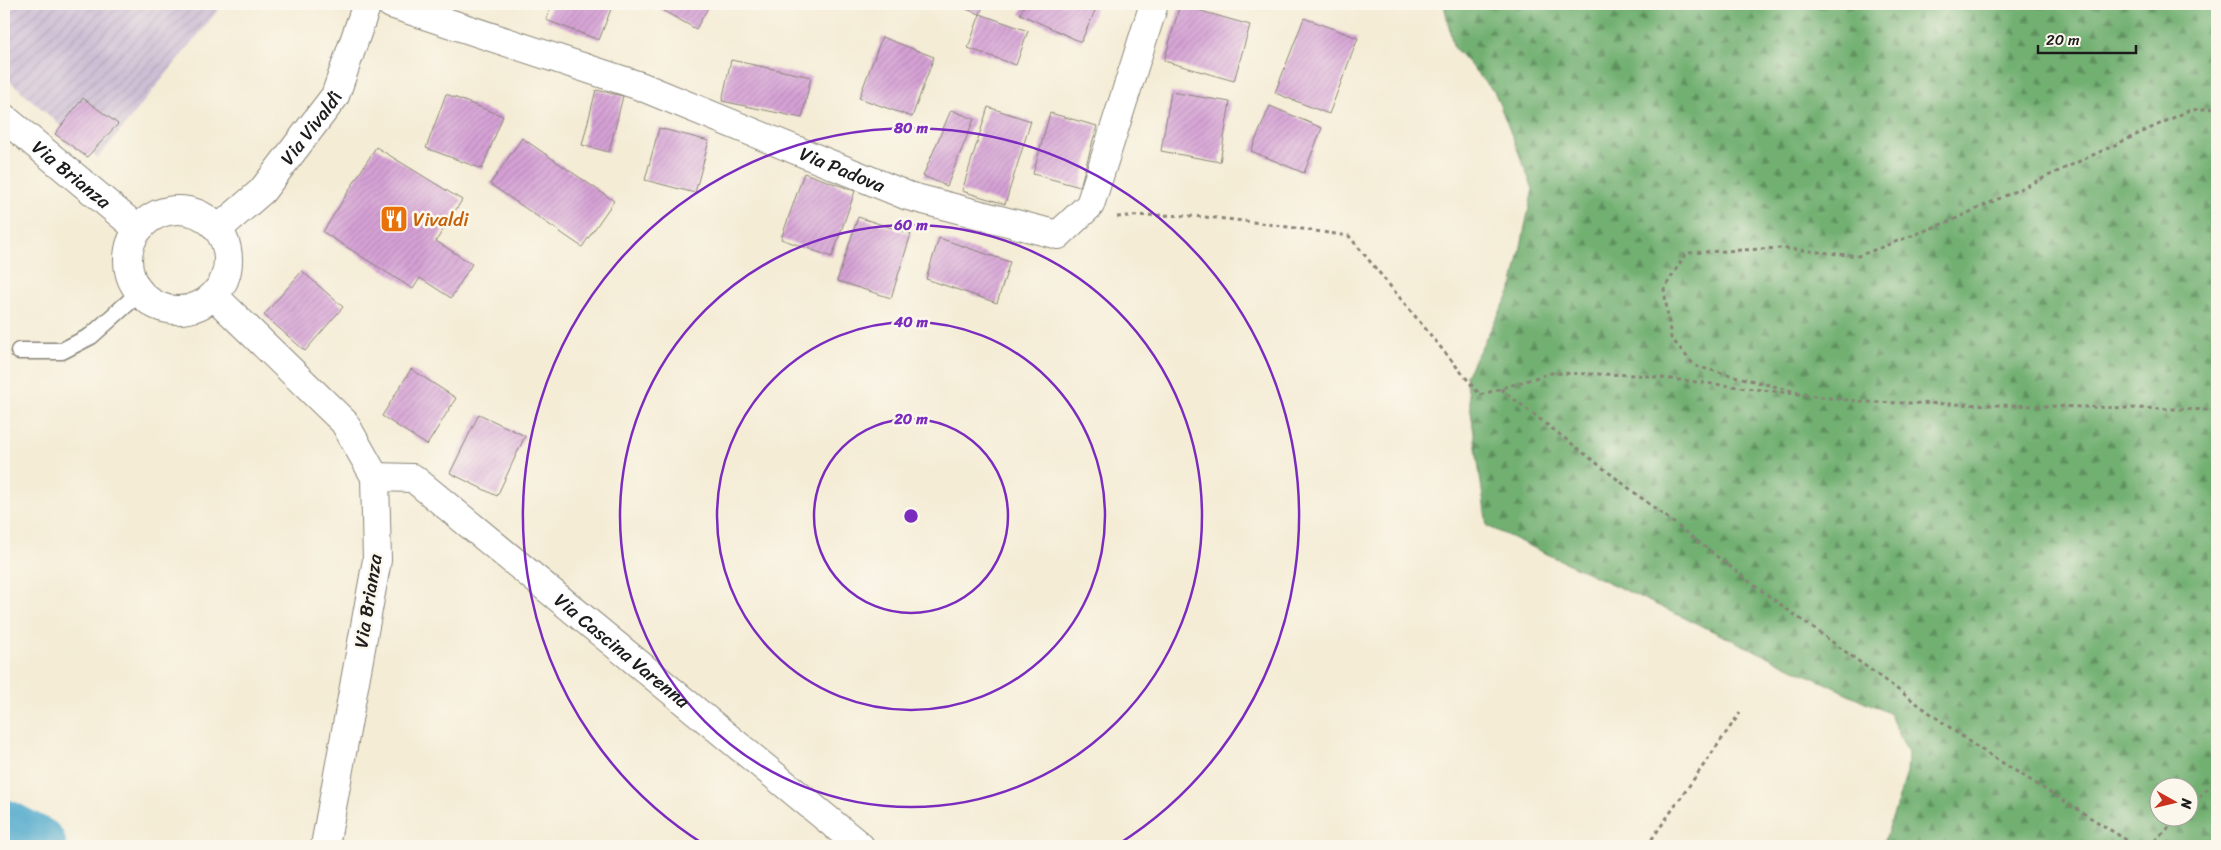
<svg xmlns="http://www.w3.org/2000/svg" width="2221" height="850" viewBox="0 0 2221 850" font-family="Sriracha,sans-serif">
<defs>
<pattern id="industrial-furrows" width="10" height="10" patternUnits="userSpaceOnUse" patternTransform="scale(1.25)"><rect width="10" height="10" fill="#ccbed4"/><path d="M-1 1l2-2M0 10L10 0M9 11l2-2" fill="none" stroke="#afa3b5"/></pattern>
<pattern id="forest-firs" width="22" height="20" patternUnits="userSpaceOnUse" patternTransform="scale(1.25)"><rect width="22" height="20" fill="#72b072"/><path d="M5 1l3.5 6h-7zM16 11l3.5 6h-7z" fill="#5d8e5d"/></pattern>
<pattern id="building-hatch" width="6" height="6" patternUnits="userSpaceOnUse" patternTransform="scale(1.25)"><rect width="6" height="6" fill="#d5a1d5"/><path d="M-1 1l2-2M0 6l6-6M5 7l2-2" fill="none" stroke="#b68ab6"/></pattern>
</defs>
<rect width="100%" height="100%" fill="#fbf7ec"/>
<filter id="ink" filterUnits="userSpaceOnUse"><feTurbulence type="fractalNoise" baseFrequency=".02" numOctaves="2"/><feDisplacementMap in="SourceGraphic" scale="10" xChannelSelector="R" yChannelSelector="G"/><feConvolveMatrix kernelMatrix="1 2 1 2 8 2 1 2 1" color-interpolation-filters="sRGB"/></filter>
<filter id="wash" filterUnits="userSpaceOnUse"><feTurbulence type="fractalNoise" baseFrequency=".0096" numOctaves="4" result="noise"/><feDisplacementMap in="SourceGraphic" scale="20" xChannelSelector="R" yChannelSelector="G"/><feGaussianBlur stdDeviation="1.12" result="paint"/><feColorMatrix in="noise" values="0 0 0 0 0 0 0 0 0 0 0 0 0 0 0 0 0 1.4 0 .05"/><feComposite in="paint" operator="in"/></filter>
<g filter="url(#wash)">
<rect width="100%" height="100%" fill="#f4ecd5"/>
<polygon fill="url(#industrial-furrows)" points="4,4 223,4 98,158 4,76"/>
<path fill="url(#forest-firs)" stroke="#476647" fill-rule="evenodd" d="M1444,4H2217V846H1883L1907,773L1908,753L1889,713L1487,526L1466,376L1512,289L1533,189L1495,93L1453,46ZM2158,788H2188V818H2158Z"/>
<g fill="none" stroke-linecap="round" stroke-linejoin="round">
<polyline stroke="#4da8cb" stroke-width="59" points="4,829 37,846"/>
</g>
<g id="blocks">
<g fill="url(#building-hatch)">
<polygon points="552,4 613,4 599,40 546,20"/>
<polygon points="651,4 710,4 696,29"/>
<polygon points="952,4 984,4 980,14"/>
<polygon points="1025,4 1098,4 1081,42 1020,14"/>
<polygon points="1180,5 1250,25 1234,81 1164,61"/>
<polygon points="980,14 1028,31 1016,65 968,48"/>
<polygon points="1304,18 1358,38 1329,114 1275,93"/>
<polygon points="882,37 934,57 912,117 859,98"/>
<polygon points="731,60 811,77 802,118 722,101"/>
<polygon points="596,90 623,96 609,152 582,145"/>
<polygon points="1171,92 1230,102 1220,162 1161,151"/>
<polygon points="446,94 503,116 482,169 426,148"/>
<polygon points="83,98 118,124 87,157 55,134"/>
<polygon points="1270,106 1322,128 1304,173 1251,151"/>
<polygon points="988,107 1031,121 1005,204 962,191"/>
<polygon points="951,110 974,119 947,186 923,176"/>
<polygon points="1050,113 1097,126 1080,187 1033,174"/>
<polygon points="659,128 709,141 695,193 645,180"/>
<polygon points="522,138 614,201 582,247 490,184"/>
<polygon points="376,147 462,200 436,241 472,264 451,298 420,278 413,289 323,232"/>
<polygon points="804,173 855,191 832,257 781,239"/>
<polygon points="858,217 911,234 891,298 837,281"/>
<polygon points="939,238 1010,262 997,303 926,279"/>
<polygon points="302,271 343,307 305,351 264,315"/>
<polygon points="411,369 456,398 427,445 382,416"/>
<polygon points="479,414 525,436 497,496 450,473"/>
</g>
</g>
</g>
<g filter="url(#ink)">
<use href="#blocks" fill-opacity="0" stroke="#888478" stroke-width="1"/>
<g fill="none" stroke-linecap="round" stroke-linejoin="round">
<defs>
<polyline id="service" points="19,351 62,351 91,336 139,293"/>
<g id="minor">
<path id="s1" d="M391,4L640,86L908,196L1058,235L1090,205L1154,4"/>
<path id="s2" d="M375,477L413,478L860,846"/>
</g>
<g id="tertiary">
<path id="s3" d="M4,118L138,229"/>
<circle cx="178" cy="260" r="50"/>
<path id="s4" d="M218,229L262,191L335,96L367,4"/>
<polyline points="214,296 344,422 375,477 377,560 325,846"/>
</g>
</defs>
<use href="#service" stroke="#888478" stroke-width="19"/>
<use href="#minor" stroke="#888478" stroke-width="30"/>
<use href="#tertiary" stroke="#888478" stroke-width="30"/>
<g stroke="#888478" stroke-width="3" stroke-dasharray="4 4" stroke-linecap="butt">
<path d="M1117,217C1194,210 1272,225 1349,236L1480,395L1551,373L1638,375L1864,402L2217,410"/>
<polyline points="1501,389 1755,586 1974,745 2136,846"/>
<polyline points="1800,393 1695,366 1671,338 1664,289 1686,253 1780,248 1858,256 1953,220 2190,110 2217,108"/>
<polyline points="2188,808 2217,780"/>
<polyline points="1647,846 1740,713"/>
<polyline points="2149,846 2179,818"/>
</g>
<use href="#service" stroke="#fff" stroke-width="16"/>
<use href="#minor" stroke="#fff" stroke-width="28"/>
<use href="#tertiary" stroke="#fff" stroke-width="28"/>
</g>
</g>
<g fill="none" stroke="#7b2cbf" stroke-width="2.5">
<circle cx="911" cy="516" r="97"/>
<circle cx="911" cy="516" r="194"/>
<circle cx="911" cy="516" r="291"/>
<path d="M705 845A388 388 0 1 1 1117 845"/>
</g>
<defs>
<symbol id="restaurant-square" viewBox="-11 -11 22 22"><rect x="-9" y="-9" width="18" height="18" rx="4" fill="#e8710a" stroke="#fbf7ec"/><path d="M-5-6h1v4h1v-4h1v4h1v-4h1v5L-1.5 .5V6h-2V.5L-5-1ZM5-6V6H3V1.5H1.5Q1.5-4 5-6Z" fill="#fff"/></symbol>
</defs>
<g fill-rule="evenodd">
<use href="#restaurant-square" x="378" y="203" width="32" height="32"/>
</g>
<g text-anchor="middle" dominant-baseline="central" stroke-width="5" stroke-linejoin="round" paint-order="stroke">
<g font-size="19" fill="#1c1c1c" stroke="#fbf7ec">
<text stroke="none"><textPath href="#s4" startOffset="138">Via Vivaldi</textPath></text>
<text stroke="none"><textPath href="#s1" startOffset="481">Via Padova</textPath></text>
<text stroke="none"><textPath href="#s3" startOffset="88">Via Brianza</textPath></text>
<text transform="translate(368 601) rotate(-81)">Via Brianza</text>
<text stroke="none"><textPath href="#s2" startOffset="309">Via Cascina Varenna</textPath></text>
</g>
<g font-size="19" fill="#c56008" stroke="#fbf7ec" text-anchor="start">
<text x="413" y="219">Vivaldi</text>
</g>
</g>
<circle cx="911" cy="516" r="8" fill="#7b2cbf" stroke="#fbf7ec" stroke-width="2.5"/>
<g font-size="15" text-anchor="middle" font-weight="bold" fill="#7b2cbf" stroke="#fbf7ec" stroke-width="5" stroke-linejoin="round" paint-order="stroke">
<text x="911" y="133">80 m</text>
<text x="911" y="230">60 m</text>
<text x="911" y="327">40 m</text>
<text x="911" y="424">20 m</text>
</g>
<rect width="2221" height="850" fill="none" stroke="#fbf7ec" stroke-width="20"/>
<g transform="translate(2174 802) rotate(98)"><circle r="24" fill="#fbf7ec" stroke="#a29f99"/>
<path d="M0-4L9 19L0 12L-9 19Z" fill="#c8321e"/>
<text y="-8" font-size="14" font-weight="bold" text-anchor="middle" fill="#1c1c1c">N</text>
</g>
<path d="M2038 45v8h98v-8" fill="none" stroke="#1c1c1c" stroke-width="2.5"/>
<text x="2046" y="45" font-size="15" fill="#1c1c1c" stroke="#fbf7ec" stroke-width="4" paint-order="stroke">20 m</text>
</svg>
